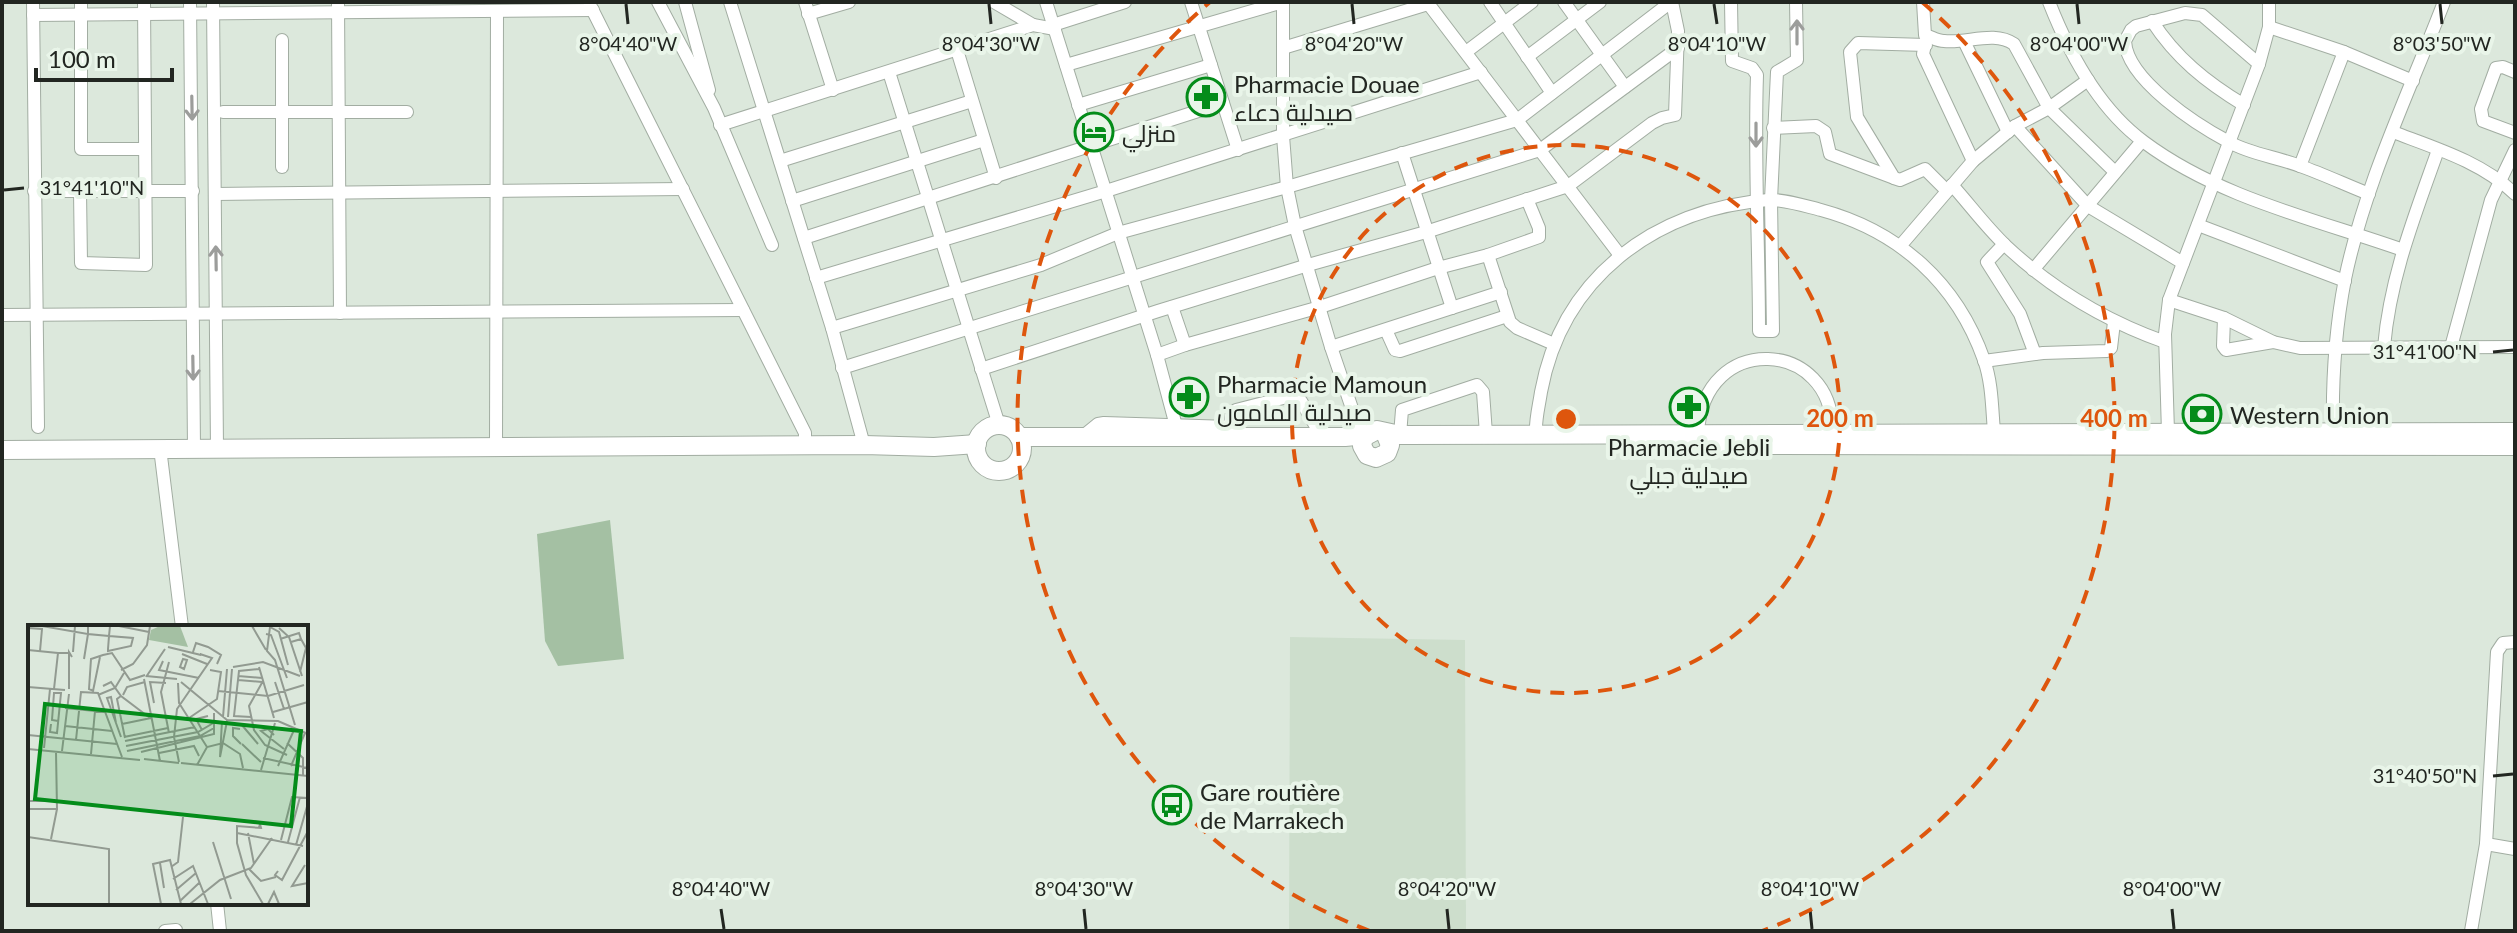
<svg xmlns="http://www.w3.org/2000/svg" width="2517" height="933" viewBox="0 0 2517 933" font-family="Lato,Cairo,sans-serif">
<rect width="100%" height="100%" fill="#dce8dc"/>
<polygon fill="#cddecc" points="1290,637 1465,640 1466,931 1289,931"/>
<polygon fill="#a4c0a3" points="610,520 624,659 558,666 545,641 537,534"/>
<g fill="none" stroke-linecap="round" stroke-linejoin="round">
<defs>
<g id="minor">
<polyline points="33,2 38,427"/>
<polyline points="81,2 81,149 145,149"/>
<polyline points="190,2 194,448"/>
<polyline points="213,2 217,448"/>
<polyline points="338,2 340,313"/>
<polyline points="658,2 714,108 772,245"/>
<polyline points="685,2 709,90"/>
<polyline points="730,2 832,328 864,445"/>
<polyline points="805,2 833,90"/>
<polyline points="994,2 1033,25"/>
<polyline points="1046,2 1157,355 1176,426 1175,436"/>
<polyline points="1191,2 1238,150"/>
<polyline points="1283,2 1283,136 1287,187 1295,226 1331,347 1358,426 1367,433"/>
<polyline points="1427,2 1619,254"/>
<polyline points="1490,2 1552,93"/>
<polyline points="1564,2 1625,87"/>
<path d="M1731,2L1732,61L1752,68L1757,75C1754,161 1759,245 1759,331H1773L1771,200L1777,72L1797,60L1796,2"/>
<path d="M1923,2L1925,35C1932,37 1937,41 1944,41C1966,44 1994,30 2014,44L2049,108L2115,172"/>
<path d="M2049,2C2069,53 2099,109 2144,142C2219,198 2315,219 2403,250"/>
<polyline points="590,5 805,433 805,445"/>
<polyline points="808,14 849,2"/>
<polyline points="33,15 593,10"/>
<path d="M2152,21C2176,58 2206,82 2244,105"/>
<polyline points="1053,25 1125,2"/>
<polyline points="2269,27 2344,52 2413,81"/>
<polyline points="1926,40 1923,54 1973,161"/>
<polyline points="1964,41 2008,132"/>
<polyline points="1926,45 1858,43 1850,52 1857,117 1894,178 1900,180 1925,169 1947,191"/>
<polyline points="1283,48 1428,4"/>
<polyline points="957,50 996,178"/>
<polyline points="1466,52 1532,2"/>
<polyline points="1527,57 1600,2"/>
<path d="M2259,64L2202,15L2185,13L2136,26L2131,30L2125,41C2127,80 2197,125 2229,142C2250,154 2277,157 2300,166C2323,174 2346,185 2369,194"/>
<polyline points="1066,65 1283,2"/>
<polyline points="889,72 999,425"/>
<polyline points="2515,72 2503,67 2496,68 2481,109 2483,121 2515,133"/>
<polyline points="1078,105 1211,65"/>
<polyline points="223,112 407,112"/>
<polyline points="720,125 1033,25 1055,29"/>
<polyline points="2015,126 2088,206 2183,263"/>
<polyline points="1773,128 1816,126 1825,132 1830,154 1894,178"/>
<path d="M2393,132C2435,148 2482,162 2515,194"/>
<polyline points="1402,153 1452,308"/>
<polyline points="780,161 972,101"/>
<polyline points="2300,166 2344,52"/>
<polyline points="282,167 282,40"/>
<path d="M1952,185C1970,205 1986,227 2006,246C2052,289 2106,321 2165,342"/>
<polyline points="34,191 193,191"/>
<polyline points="80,191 81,263 146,265 144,2"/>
<polyline points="215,194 683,189"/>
<polyline points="792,201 984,140"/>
<polyline points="2198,225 2345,281"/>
<polyline points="804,238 1223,103"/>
<polyline points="2004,244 1987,262 2020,314 2035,354"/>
<polyline points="1901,245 1973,161 2015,126 2049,108 2088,80"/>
<polyline points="1488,255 1539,237 1539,228 1527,199"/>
<polyline points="2033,270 2142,141"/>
<polyline points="816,278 1106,191 1481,72"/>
<polyline points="2169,300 2224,318 2273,342 2300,348 2515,347"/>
<polyline points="1172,307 1185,345"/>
<polyline points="2,315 743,310"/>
<polyline points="2224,318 2223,346 2226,350 2273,342"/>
<polyline points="832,328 1041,265 1118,233 1287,187 1517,120 1671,2"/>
<polyline points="1386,330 1395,350 1400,351 1507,316"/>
<polyline points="1331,347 1501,292"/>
<path d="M2384,347C2390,277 2415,215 2438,150"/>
<polyline points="2451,347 2491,200 2515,150"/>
<polyline points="1157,355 1185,345 1320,307 1438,268 1488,255 1510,322 1517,328 1554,344"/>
<polyline points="1984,361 2043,353 2107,351 2111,348 2114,322"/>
<polyline points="842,368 1540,150 1678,48"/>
<polyline points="981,369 1158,311 1308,265 1426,232 1568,186 1652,123 1662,118 1675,115 1678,31 1672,2"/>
<polyline points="2168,432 2165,334 2169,300 2259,64 2269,27 2269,2"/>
<path d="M2333,432C2332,381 2335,330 2345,279C2365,183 2409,93 2444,2"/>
<path d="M1698,433C1703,330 1835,339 1832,432"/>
<path d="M1536,434C1535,420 1539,406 1541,392C1562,278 1654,209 1768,200C1784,199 1805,206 1821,210C1899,231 1957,283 1984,360C1992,382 1992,408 1994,432"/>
<polyline points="1400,435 1402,410 1477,385 1483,392 1486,434"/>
<polyline points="1082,437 1098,424 1104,423 1230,427 1231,416 1236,410 1291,396 1301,401 1322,437"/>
<polyline points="496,447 497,11"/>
<polyline points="160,448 182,627"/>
<polyline points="2486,844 2515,849"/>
<polyline points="217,903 220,931"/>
<polyline points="165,931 176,930"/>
<polyline points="2471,931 2486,844 2497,652 2503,643 2515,642"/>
</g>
<g id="highway">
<circle cx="999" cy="448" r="23"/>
<polyline points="1385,433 1390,445 1387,453 1376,458 1367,455 1362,446 1364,437 1377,430 1400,435 2515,432"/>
<polyline points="1019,437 1345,437 1366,435"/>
<polyline points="1700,445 2515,446"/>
<polyline points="2,450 864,445 934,447 977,444"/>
</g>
</defs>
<use href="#minor" stroke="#a2ada2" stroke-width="14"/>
<use href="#highway" stroke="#a2ada2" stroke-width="20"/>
<use href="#minor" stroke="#fff" stroke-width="12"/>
<use href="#highway" stroke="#fff" stroke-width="18"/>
</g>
<defs><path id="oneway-shaft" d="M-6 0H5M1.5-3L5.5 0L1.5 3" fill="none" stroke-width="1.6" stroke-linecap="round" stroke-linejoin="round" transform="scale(2)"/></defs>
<g stroke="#9c9d9b">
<use href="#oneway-shaft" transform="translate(1797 32) rotate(-90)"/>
<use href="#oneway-shaft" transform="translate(192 108) rotate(89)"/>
<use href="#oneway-shaft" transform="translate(1756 135) rotate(90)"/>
<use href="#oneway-shaft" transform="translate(216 258) rotate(-91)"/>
<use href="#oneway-shaft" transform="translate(193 368) rotate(89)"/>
</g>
<path fill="none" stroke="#222621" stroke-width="3" d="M626,4L628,24M989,4L991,24M1352,4L1354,24M1714,4L1717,24M2077,4L2079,24M2440,4L2442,24M4,190L24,188M2493,352L2513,350M2493,776L2513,774M721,909L724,929M1084,909L1086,929M1447,909L1449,929M1810,909L1812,929M2172,909L2174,929"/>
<g fill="none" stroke="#de560d" stroke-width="4" stroke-dasharray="14 10">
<circle cx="1566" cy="419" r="274"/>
<path d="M1370 931A548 548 0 0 1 1210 2M1922 2A548 548 0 0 1 1762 931"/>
</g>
<defs>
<symbol id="pharmacy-ring" viewBox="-11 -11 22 22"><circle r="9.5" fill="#e9f5e9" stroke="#048c1a" stroke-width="1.5"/><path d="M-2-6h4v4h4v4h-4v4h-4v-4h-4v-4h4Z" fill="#048c1a"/></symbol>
<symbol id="hotel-ring" viewBox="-11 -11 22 22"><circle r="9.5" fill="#e9f5e9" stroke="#048c1a" stroke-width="1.5"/><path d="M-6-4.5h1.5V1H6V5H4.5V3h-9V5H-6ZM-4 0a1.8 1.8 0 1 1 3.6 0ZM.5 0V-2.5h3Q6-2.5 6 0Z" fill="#048c1a"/></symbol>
<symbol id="bank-ring" viewBox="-11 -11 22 22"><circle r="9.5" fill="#e9f5e9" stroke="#048c1a" stroke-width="1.5"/><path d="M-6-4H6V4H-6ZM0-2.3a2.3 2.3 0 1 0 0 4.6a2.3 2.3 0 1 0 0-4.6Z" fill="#048c1a"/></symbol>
<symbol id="bus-ring" viewBox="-11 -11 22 22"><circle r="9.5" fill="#e9f5e9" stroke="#048c1a" stroke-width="1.5"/><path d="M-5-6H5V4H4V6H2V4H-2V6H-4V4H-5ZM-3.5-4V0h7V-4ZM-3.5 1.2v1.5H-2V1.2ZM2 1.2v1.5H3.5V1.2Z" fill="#048c1a"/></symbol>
</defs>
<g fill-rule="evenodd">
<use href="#pharmacy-ring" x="1184" y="75" width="44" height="44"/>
<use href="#hotel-ring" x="1072" y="110" width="44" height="44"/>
<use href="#pharmacy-ring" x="1167" y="375" width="44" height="44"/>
<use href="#pharmacy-ring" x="1667" y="385" width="44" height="44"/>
<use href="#bank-ring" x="2180" y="392" width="44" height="44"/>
<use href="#bus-ring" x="1150" y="783" width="44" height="44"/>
</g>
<g text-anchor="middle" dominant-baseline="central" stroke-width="8" stroke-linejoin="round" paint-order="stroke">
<g font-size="24" fill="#222621" stroke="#e9f5e9" text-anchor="start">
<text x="1234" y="83">Pharmacie Douae<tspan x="1234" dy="28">صيدلية دعاء</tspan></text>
<text x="1122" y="132">منزلي</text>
<text x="1217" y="383">Pharmacie Mamoun<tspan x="1217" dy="28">صيدلية المامون</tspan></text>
<text x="2230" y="414">Western Union</text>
<text x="1689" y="446" text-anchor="middle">Pharmacie Jebli<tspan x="1689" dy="28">صيدلية جبلي</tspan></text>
<text x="1200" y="791">Gare routière<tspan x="1200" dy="28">de Marrakech</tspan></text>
</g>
</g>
<g transform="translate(28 625)">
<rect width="280" height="280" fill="#dce8dc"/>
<path d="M132,1H152L160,22L121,15L123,5Z" fill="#a4c0a3"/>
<path fill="none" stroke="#929a91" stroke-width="2" d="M14,1L60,9L56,34M60,1V9L81,11L105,13L103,21L80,26V24L81,11L82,1M91,1L121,7M224,1L238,25M0,3L14,4L12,26M251,3L261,12L274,51M238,9L243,10L259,53M252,14L271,8L273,14L263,17M140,22L173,30M0,25L30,28M45,27L47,1M165,27L168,18L180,22L193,30L189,39M154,29L179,39M155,34L159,35L156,44L152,42ZM135,36L131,45L171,53M141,37L133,67L141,108M260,40L251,7L242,2L239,26L247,35L267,100M205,42L235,37L272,51M231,42L246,93M93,45L105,39L119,20L122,1M272,47L278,23L273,14M118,51L149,54M210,51L234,53M118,52L137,24M116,54L132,136M210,55L234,57M235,56L221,81L226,105L237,120L259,130M153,57L199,95L250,96L280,109M247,57L256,84M150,58L151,78L179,122M75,61L83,57L93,71L122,93M0,62L37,65M26,64L30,28H40M41,64V27L44,32M65,66L72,32M66,66L61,64L63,34L75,30L84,28L102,55L117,50M190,66L240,71L276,60M70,70L87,63L96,48M95,70L99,62L117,57M93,71L89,74L97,113M126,78L122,57L138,58M37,83L77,87M245,87L280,77M195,92L199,44M200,92L204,44M223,92L206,91L211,46L231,44M161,93L189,74L193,47L182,45M194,96L192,132L199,96M88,98L83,72L79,73L93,112M23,99L22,107L29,108L33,68H26L24,95L30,96M94,99L123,93M213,99L230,119M37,101L84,106M212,104L205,103V111L213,119M174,105L168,94L180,91M0,110L89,119M246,110L240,104L233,106L256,124M96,112L140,103M48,115L53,67L70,68L94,132M97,116L167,102M259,118L275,133V151M214,119L233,137M98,121L170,107L187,97M16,123L22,64M0,124L112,135M34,126L41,69M99,126L172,111L186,103M113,127L186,109V88M131,128L166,121L171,131M63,129L67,86M235,133L280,143M116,134L151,138M151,137L146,112L149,84L184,33L172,29M153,138L280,151M169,140L179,122L195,118L212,129L215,143M250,141L266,105M263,141L277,108M233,145L247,98M0,176H25M0,184H29L28,127M231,203L232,199L233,203L209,201V218L218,250L235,279M209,208L275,221M220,208L226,239M0,212L81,224V279M23,214L29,184M253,215L264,172L280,173M185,217L203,274M260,217L272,172M268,220L280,178M132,238L136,263M277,240L264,261L280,258M143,242L150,237L155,192M221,244L233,256L248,252M250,246L247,250L254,255L280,206M145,254L165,241L180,279M148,265L168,248M152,276L171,258M133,279L125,239L142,235L153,279M162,279L192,255L223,243L244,213M240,279L246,267L251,279"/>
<path fill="#048c1a" fill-opacity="0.15" stroke="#048c1a" stroke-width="4" d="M17,79L273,106L263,201L7,174Z"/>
<rect width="280" height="280" fill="none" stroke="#222621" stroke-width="4"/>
</g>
<g font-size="20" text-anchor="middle" fill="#222621" stroke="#e9f5e9" stroke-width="8" stroke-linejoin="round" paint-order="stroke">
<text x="628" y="51">8°04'40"W</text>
<text x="991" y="51">8°04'30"W</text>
<text x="1354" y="51">8°04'20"W</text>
<text x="1717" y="51">8°04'10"W</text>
<text x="2079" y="51">8°04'00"W</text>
<text x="2442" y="51">8°03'50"W</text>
<text x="92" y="195">31°41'10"N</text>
<text x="2425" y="359">31°41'00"N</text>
<text x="2425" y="783">31°40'50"N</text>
<text x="721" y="896">8°04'40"W</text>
<text x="1084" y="896">8°04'30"W</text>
<text x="1447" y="896">8°04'20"W</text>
<text x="1810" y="896">8°04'10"W</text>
<text x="2172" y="896">8°04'00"W</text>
</g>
<circle cx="1566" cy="419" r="12" fill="#de560d" stroke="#e9f5e9" stroke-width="4"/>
<g font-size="24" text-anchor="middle" font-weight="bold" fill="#de560d" stroke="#e9f5e9" stroke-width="8" stroke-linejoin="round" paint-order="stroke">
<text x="1840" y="427">200 m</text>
<text x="2114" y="427">400 m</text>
</g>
<rect width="2517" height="933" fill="none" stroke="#222621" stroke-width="8"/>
<path d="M36 68v12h136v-12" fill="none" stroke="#222621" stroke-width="4"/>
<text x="48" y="68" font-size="24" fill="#222621" stroke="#e9f5e9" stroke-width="6" paint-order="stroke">100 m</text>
</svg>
